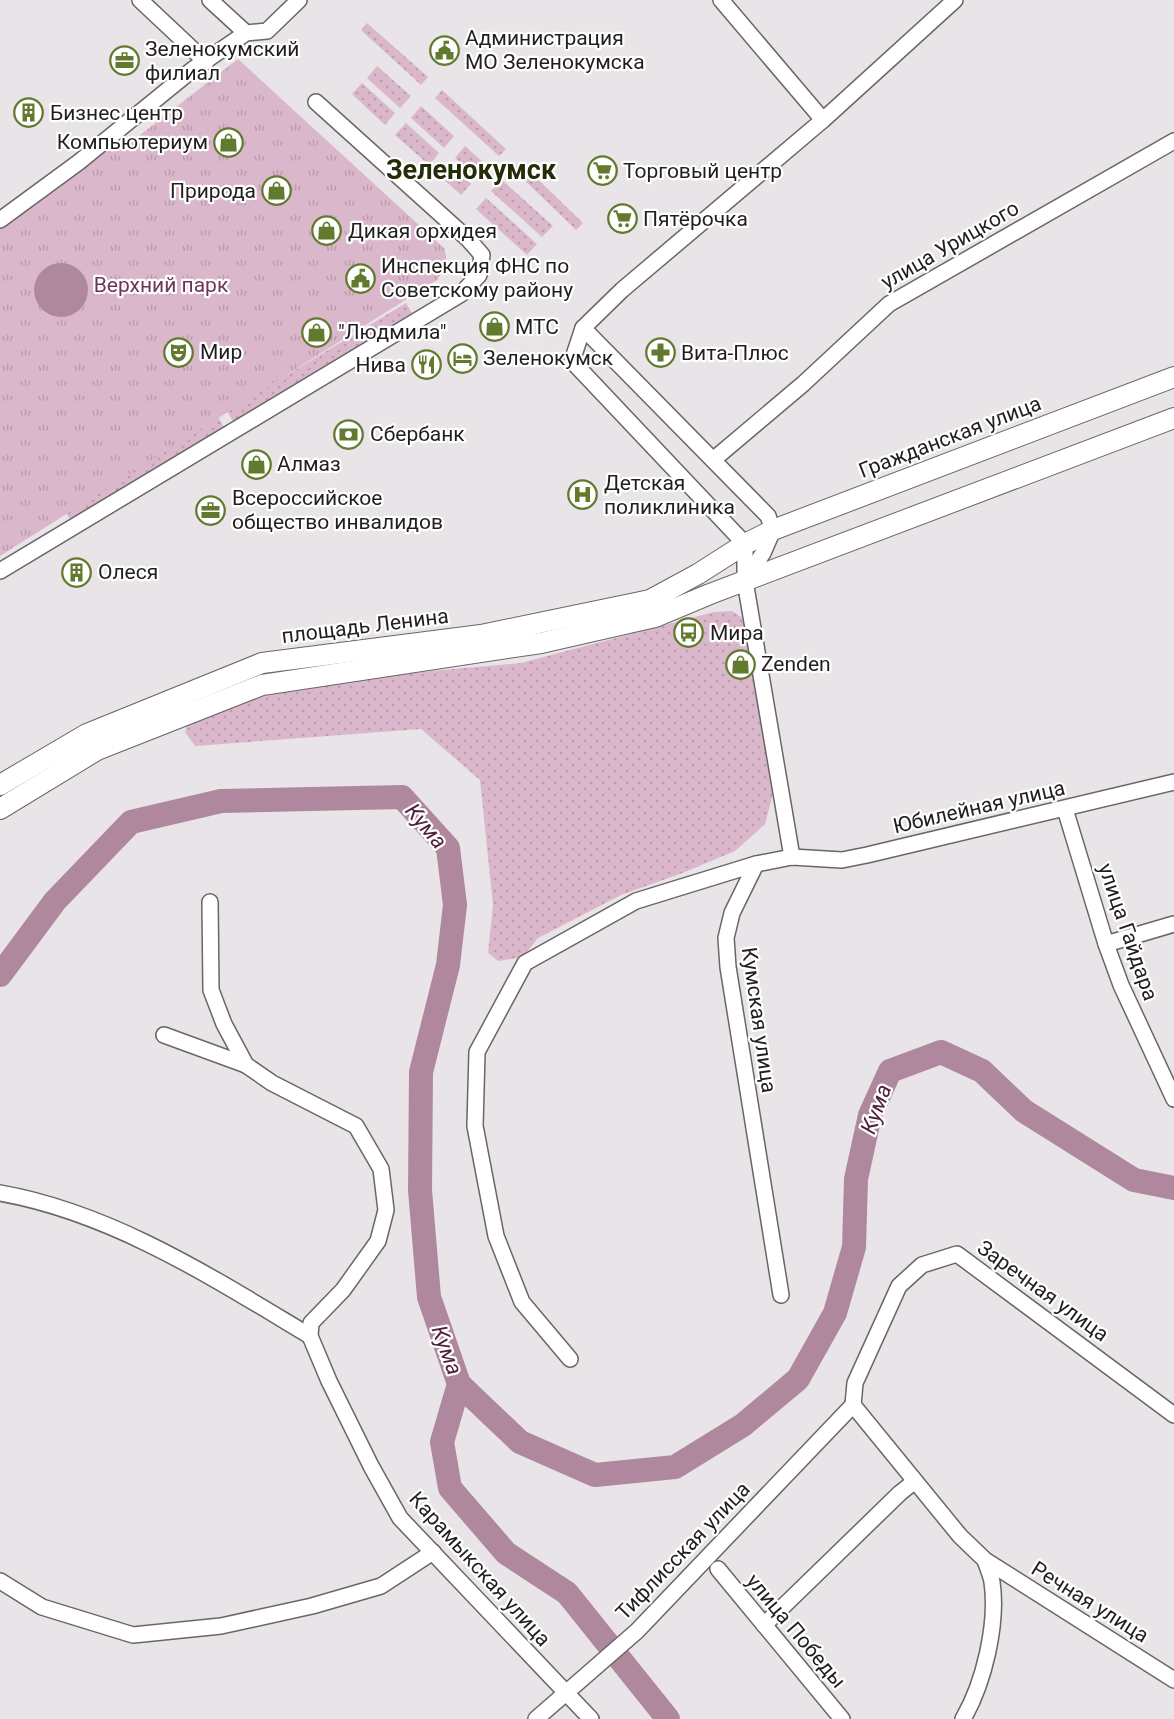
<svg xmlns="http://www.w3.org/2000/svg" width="1174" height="1719" viewBox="0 0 1174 1719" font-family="Roboto,sans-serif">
<defs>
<pattern id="grass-dots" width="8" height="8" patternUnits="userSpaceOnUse" patternTransform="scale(1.5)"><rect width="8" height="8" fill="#dbb7cb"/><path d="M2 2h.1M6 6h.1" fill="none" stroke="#bc9dae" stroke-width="1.8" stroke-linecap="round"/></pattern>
<pattern id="park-tufts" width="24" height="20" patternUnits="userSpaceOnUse" patternTransform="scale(1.5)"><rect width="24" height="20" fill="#dbb7cb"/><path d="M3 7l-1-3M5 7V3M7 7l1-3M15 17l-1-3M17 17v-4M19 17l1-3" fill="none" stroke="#bc9dae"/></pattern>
</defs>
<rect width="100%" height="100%" fill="#e9e4e7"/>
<g fill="url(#grass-dots)">
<polygon points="367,23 428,77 421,85 361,30"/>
<polygon points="377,66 411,96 400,108 367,78"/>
<polygon points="362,83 395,113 385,125 352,94"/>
<polygon points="442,90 506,149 499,156 435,98"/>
<polygon points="421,106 454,136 444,148 411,118"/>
<polygon points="406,123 439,153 429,165 395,135"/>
<polygon points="465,146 487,166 477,178 455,158"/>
<polygon points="520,162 583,223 576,230 513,169"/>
<polygon points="449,164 471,184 461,195 439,175"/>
<polygon points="502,180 553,226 542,237 491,191"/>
<polygon points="486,198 537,244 527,255 476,209"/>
<polygon points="406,303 412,313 233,421 227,411"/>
<polygon points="218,417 224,427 71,521 65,511"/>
<polygon points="732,611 741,617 749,637 774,790 765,824 735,851 685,872 621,895 538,938 523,957 498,961 488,953 493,905 480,780 421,729 195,746 185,732 187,726 251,697 305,686 430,671 521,663 714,612"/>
</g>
<path fill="url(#park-tufts)" d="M238,59L444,248C449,262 445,267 437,280L0,556V224L125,135L131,142Z"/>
<circle fill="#af889d" cx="61" cy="290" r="27"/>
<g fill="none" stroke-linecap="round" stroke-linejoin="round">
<g stroke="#af889d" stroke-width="24">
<polyline points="0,975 55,901 131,822 221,801 402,797 448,848 455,905 448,965 421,1072 420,1190 429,1297 459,1384 520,1442 595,1475 675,1467 743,1425 798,1379 835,1313 854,1247 856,1179 870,1115 890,1071 941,1052 982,1071 1024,1111 1134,1180 1174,1188"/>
<polyline points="459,1384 442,1442 450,1488 506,1553 567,1593 668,1719"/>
</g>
<defs>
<g id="minor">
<polyline points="140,0 206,62"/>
<polyline points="210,0 246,33"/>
<polyline points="721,0 823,120"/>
<polyline points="0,220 79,162 192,70 246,33 267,31 299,0"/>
<polyline points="583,328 768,516 773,530 763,553 745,581"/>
<polyline points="713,460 803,384 889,304 1174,141"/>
<polyline points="0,571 461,294 479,275 482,255 468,239 316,102"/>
<polyline points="1065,809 1106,944 1121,985 1174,1099"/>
<polyline points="792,857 745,581 745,544 572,361 583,328 622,290 823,120 955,0"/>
<polyline points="756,864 792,857 842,860 867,855 1174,782"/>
<polyline points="210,902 211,990 224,1024 246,1065 272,1083 356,1126 381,1169 386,1210 378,1241 343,1290 311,1323 310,1336 329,1381 371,1466 400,1518 591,1719"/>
<polyline points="1106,944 1174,924"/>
<polyline points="164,1035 246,1065"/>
<path d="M0,1193C113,1213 213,1278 310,1336"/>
<polyline points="570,1359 522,1302 496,1236 475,1126 477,1052 525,963 636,901 756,864 732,913 726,938 728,967 781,1295"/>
<polyline points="853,1405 855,1383 899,1286 922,1265 957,1254 1174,1415"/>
<polyline points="853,1405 960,1536 985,1560 1174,1680"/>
<polyline points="718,1569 842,1719"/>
<polyline points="0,1581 42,1607 133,1635 221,1626 312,1606 381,1586 433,1552"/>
<polyline points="764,1625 900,1493 915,1481"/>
<polyline points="536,1719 637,1631 853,1405"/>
<path d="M963,1719C984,1683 998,1624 992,1582C991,1575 987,1567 985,1560"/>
</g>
<g id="tertiary">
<polyline points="0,785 87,734 262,663 481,635 650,600 698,574 745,544 773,530 1174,377"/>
<polyline points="0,809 97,750 262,685 541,643 655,617 710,594 1174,418"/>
</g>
</defs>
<use href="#minor" stroke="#6a6568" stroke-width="18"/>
<use href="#tertiary" stroke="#6a6568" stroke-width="22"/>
<use href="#minor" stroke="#fff" stroke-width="15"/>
<use href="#tertiary" stroke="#fff" stroke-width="20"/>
</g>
<defs>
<symbol id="civic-ring" viewBox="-11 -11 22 22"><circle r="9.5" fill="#fff" stroke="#617a2d" stroke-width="1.5"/><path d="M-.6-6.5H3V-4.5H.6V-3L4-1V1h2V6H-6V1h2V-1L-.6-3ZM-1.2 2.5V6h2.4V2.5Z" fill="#617a2d"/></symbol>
<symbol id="office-ring" viewBox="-11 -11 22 22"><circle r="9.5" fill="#fff" stroke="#617a2d" stroke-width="1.5"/><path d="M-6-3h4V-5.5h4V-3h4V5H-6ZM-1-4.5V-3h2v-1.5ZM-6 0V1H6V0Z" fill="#617a2d"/></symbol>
<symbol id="building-ring" viewBox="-11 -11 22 22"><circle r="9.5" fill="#fff" stroke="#617a2d" stroke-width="1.5"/><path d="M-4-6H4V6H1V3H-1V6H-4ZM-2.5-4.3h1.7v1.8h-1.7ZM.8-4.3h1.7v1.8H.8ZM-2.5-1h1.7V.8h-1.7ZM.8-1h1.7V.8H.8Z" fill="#617a2d"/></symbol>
<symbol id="shop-ring" viewBox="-11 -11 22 22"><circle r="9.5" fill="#fff" stroke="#617a2d" stroke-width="1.5"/><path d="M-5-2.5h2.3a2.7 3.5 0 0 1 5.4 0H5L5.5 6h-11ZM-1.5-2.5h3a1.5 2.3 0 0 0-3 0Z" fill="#617a2d"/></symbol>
<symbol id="supermarket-ring" viewBox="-11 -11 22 22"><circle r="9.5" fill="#fff" stroke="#617a2d" stroke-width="1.5"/><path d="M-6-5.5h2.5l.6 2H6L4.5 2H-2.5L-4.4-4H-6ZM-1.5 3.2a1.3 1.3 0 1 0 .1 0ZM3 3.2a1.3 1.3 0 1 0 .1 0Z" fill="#617a2d"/></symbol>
<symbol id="theatre-ring" viewBox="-11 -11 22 22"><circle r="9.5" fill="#fff" stroke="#617a2d" stroke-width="1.5"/><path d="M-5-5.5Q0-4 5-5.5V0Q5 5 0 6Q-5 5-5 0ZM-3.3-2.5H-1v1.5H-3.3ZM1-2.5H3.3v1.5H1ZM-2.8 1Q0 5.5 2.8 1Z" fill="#617a2d"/></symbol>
<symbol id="pharmacy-ring" viewBox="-11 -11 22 22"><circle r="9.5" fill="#fff" stroke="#617a2d" stroke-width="1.5"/><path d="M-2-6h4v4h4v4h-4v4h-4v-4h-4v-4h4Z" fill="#617a2d"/></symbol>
<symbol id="hotel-ring" viewBox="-11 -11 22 22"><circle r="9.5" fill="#fff" stroke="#617a2d" stroke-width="1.5"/><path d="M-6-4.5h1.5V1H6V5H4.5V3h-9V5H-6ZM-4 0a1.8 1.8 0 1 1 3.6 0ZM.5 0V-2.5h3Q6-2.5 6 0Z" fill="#617a2d"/></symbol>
<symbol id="restaurant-ring" viewBox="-11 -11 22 22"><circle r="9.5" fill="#fff" stroke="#617a2d" stroke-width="1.5"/><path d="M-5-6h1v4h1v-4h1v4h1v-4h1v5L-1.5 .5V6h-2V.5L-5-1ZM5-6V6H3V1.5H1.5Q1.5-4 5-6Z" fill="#617a2d"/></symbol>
<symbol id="bank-ring" viewBox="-11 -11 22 22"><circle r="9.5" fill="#fff" stroke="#617a2d" stroke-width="1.5"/><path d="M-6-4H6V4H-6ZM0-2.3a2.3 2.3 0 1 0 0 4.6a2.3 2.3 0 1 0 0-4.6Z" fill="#617a2d"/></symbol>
<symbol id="hospital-ring" viewBox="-11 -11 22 22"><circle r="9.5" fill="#fff" stroke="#617a2d" stroke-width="1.5"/><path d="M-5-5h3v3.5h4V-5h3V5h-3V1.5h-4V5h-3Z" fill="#617a2d"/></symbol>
<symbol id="bus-ring" viewBox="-11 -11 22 22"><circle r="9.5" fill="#fff" stroke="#617a2d" stroke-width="1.5"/><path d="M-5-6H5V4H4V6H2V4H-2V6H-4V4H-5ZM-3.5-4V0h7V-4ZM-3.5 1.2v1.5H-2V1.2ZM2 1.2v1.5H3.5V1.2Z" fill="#617a2d"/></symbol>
</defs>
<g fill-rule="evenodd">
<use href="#civic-ring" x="428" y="34" width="33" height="33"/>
<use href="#office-ring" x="108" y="44" width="33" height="33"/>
<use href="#building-ring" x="12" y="96" width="33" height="33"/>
<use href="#shop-ring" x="212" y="126" width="33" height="33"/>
<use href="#supermarket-ring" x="586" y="154" width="33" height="33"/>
<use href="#shop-ring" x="260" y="174" width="33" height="33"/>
<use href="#supermarket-ring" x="606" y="202" width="33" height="33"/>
<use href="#shop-ring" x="310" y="214" width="33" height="33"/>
<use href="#civic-ring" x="344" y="262" width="33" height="33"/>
<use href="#shop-ring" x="478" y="310" width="33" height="33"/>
<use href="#shop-ring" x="300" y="316" width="33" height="33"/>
<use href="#theatre-ring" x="162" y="336" width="33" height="33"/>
<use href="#pharmacy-ring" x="644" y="336" width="33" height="33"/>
<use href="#hotel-ring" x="446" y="342" width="33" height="33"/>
<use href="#restaurant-ring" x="410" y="348" width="33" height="33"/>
<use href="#bank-ring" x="332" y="418" width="33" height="33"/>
<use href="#shop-ring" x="240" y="448" width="33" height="33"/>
<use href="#hospital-ring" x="566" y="478" width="33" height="33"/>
<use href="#office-ring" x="194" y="494" width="33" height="33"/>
<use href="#building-ring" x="60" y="556" width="33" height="33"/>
<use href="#bus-ring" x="672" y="616" width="33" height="33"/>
<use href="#shop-ring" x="724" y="648" width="33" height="33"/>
</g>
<g text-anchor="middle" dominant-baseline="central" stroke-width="4.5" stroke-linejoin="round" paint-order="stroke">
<g font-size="21" fill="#201e1f" stroke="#fff" text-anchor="start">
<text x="465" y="38">Администрация<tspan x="465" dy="24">МО Зеленокумска</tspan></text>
<text x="145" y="49">Зеленокумский<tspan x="145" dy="24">филиал</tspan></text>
<text x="50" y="113">Бизнес центр</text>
<text x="208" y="142" text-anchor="end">Компьютериум</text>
<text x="623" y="171">Торговый центр</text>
<text x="256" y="191" text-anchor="end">Природа</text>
<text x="643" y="219">Пятёрочка</text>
<text x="348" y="231">Дикая орхидея</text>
<text x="381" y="266">Инспекция ФНС по<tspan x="381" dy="24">Советскому району</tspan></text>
<text x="515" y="327">МТС</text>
<text x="338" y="332">"Людмила"</text>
<text x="200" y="352">Мир</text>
<text x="681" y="353">Вита-Плюс</text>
<text x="483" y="358">Зеленокумск</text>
<text x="406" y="365" text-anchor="end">Нива</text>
<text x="370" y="434">Сбербанк</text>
<text x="277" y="464">Алмаз</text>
<text x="604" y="483">Детская<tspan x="604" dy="24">поликлиника</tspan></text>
<text x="232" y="498">Всероссийское<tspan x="232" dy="24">общество инвалидов</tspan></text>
<text x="98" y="572">Олеся</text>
<text x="710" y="633">Мира</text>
<text x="761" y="664">Zenden</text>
</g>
<g font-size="21" fill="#201e1f" stroke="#fff">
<text transform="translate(950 245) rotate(-30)">улица Урицкого</text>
<text transform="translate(950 437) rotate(-21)">Гражданская улица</text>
<text transform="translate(365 626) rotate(-7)">площадь Ленина</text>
<text transform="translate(979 807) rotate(-13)">Юбилейная улица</text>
<text transform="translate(1128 932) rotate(71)">улица Гайдара</text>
<text transform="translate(759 1020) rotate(82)">Кумская улица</text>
<text transform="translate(1043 1291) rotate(36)">Заречная улица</text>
<text transform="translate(683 1551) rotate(-46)">Тифлисская улица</text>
<text transform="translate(480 1569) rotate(48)">Карамыкская улица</text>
<text transform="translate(1090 1602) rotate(32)">Речная улица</text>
<text transform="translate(796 1631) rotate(50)">улица Победы</text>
</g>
<g font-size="21" fill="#6b3756" stroke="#fff">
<text x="161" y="285">Верхний парк</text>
</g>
<g font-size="22" font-style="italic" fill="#51203e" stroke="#fff">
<text transform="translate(426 826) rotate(50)">Кума</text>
<text transform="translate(876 1109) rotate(-70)">Кума</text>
<text transform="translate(447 1350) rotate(70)">Кума</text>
</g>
<g font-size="27" font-weight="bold" fill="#232e09" stroke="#fff">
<text x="471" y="170">Зеленокумск</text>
</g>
</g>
</svg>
